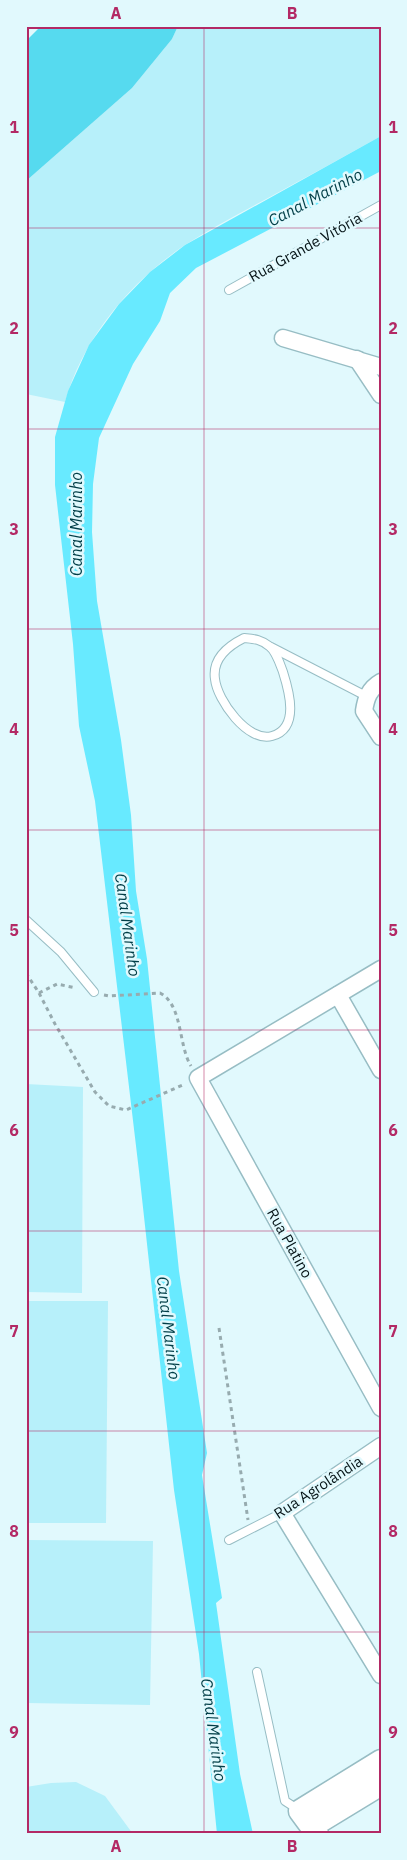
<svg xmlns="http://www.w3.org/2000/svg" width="407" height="1860" viewBox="0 0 407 1860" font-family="'IBM Plex Sans',sans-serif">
<rect width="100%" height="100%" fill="#e1f9fd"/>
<g fill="#b7f0fa">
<path d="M178,26H381V136C343,157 305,178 268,198C240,213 211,228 185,245C130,282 83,338 65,402L26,394V181L132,88L172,39Z"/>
<polygon points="26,1084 83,1087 82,1293 26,1292"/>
<polygon points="26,1301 108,1301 106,1523 26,1523"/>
<polygon points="26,1540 153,1541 150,1705 26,1703"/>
<polygon points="76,1782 105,1796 133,1834 26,1834 26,1787 51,1783"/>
</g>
<polygon fill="#56daef" points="41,26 178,26 172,39 132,88 26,181 26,41"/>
<polygon fill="#68eaff" points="381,136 381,171 196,268 170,293 160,321 133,364 99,438 93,484 92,532 97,601 121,740 131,815 136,891 147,959 179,1271 207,1453 202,1475 222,1598 216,1603 240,1774 253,1834 217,1834 199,1654 174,1490 139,1171 95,801 79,726 73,644 55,485 55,437 68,391 89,345 119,304 150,272 185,245"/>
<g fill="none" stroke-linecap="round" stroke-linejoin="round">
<defs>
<g id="lane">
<polyline points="229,290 381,205"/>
<path d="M244,638C254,639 260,639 269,646C276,651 280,664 283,672C289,691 300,728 272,736C248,743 217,700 215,679C212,659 228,646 244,638Z"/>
<polyline points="271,647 366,696"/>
<polyline points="26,920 61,952 94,992"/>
<polyline points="229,1540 282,1513"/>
<polyline points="257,1672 285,1801 299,1810"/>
</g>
<g id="street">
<polyline points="283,338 381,367"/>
<polyline points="357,359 381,395"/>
<path d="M381,682C369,689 366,698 364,711L381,737"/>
<polyline points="381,969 198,1078 381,1408"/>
<polyline points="338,995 381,1070"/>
<polyline points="381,1446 282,1513 381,1675"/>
</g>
<g id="secondary">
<polyline points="312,1826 381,1784"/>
<polyline points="317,1834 300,1811 381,1761"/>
</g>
</defs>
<use href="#lane" stroke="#97bdc4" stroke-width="10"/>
<use href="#street" stroke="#97bdc4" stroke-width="19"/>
<use href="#secondary" stroke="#97bdc4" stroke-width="25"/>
<g stroke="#97abaf" stroke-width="3" stroke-dasharray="4 4" stroke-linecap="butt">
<polyline points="26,973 39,993 55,1024 95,1092 109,1106 126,1110 185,1084"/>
<polyline points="39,993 57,984 76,988"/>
<path d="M104,995L109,996L160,993C183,1005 178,1045 191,1066"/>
<polyline points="219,1328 248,1520"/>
</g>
<use href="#lane" stroke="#fff" stroke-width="8"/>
<use href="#street" stroke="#fff" stroke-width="16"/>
<use href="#secondary" stroke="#fff" stroke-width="22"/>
</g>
<path fill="none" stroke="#b32965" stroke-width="1" stroke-opacity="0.55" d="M204,26V1834M26,228H381M26,429H381M26,629H381M26,830H381M26,1030H381M26,1231H381M26,1431H381M26,1632H381"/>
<g text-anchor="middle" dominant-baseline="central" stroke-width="5" stroke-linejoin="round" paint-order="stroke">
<g font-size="15" fill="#061417" stroke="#e1f9fd">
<text transform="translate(305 247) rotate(-29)">Rua Grande Vitória</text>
<text transform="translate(290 1243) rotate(61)">Rua Platino</text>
<text transform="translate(318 1487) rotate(-33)">Rua Agrolândia</text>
</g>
<g font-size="16" font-style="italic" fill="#003e47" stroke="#e1f9fd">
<text transform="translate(315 197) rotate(-28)">Canal Marinho</text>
<text transform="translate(76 524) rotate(-90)">Canal Marinho</text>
<text transform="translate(128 925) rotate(82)">Canal Marinho</text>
<text transform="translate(169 1328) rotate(83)">Canal Marinho</text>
<text transform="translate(214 1730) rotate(82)">Canal Marinho</text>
</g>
</g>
<rect width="407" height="1860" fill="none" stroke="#e1f9fd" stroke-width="55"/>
<rect x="28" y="28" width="352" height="1804" fill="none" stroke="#b32965" stroke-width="2"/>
<g font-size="16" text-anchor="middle" font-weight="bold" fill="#b32965">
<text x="116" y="19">A</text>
<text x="292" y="19">B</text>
<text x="14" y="133">1</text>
<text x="393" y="133">1</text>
<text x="14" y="334">2</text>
<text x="393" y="334">2</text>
<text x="14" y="535">3</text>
<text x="393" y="535">3</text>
<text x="14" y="735">4</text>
<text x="393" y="735">4</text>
<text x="14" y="936">5</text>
<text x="393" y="936">5</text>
<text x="14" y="1136">6</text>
<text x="393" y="1136">6</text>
<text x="14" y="1337">7</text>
<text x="393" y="1337">7</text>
<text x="14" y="1537">8</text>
<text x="393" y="1537">8</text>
<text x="14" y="1738">9</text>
<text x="393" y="1738">9</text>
<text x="116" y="1852">A</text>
<text x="292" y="1852">B</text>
</g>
</svg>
